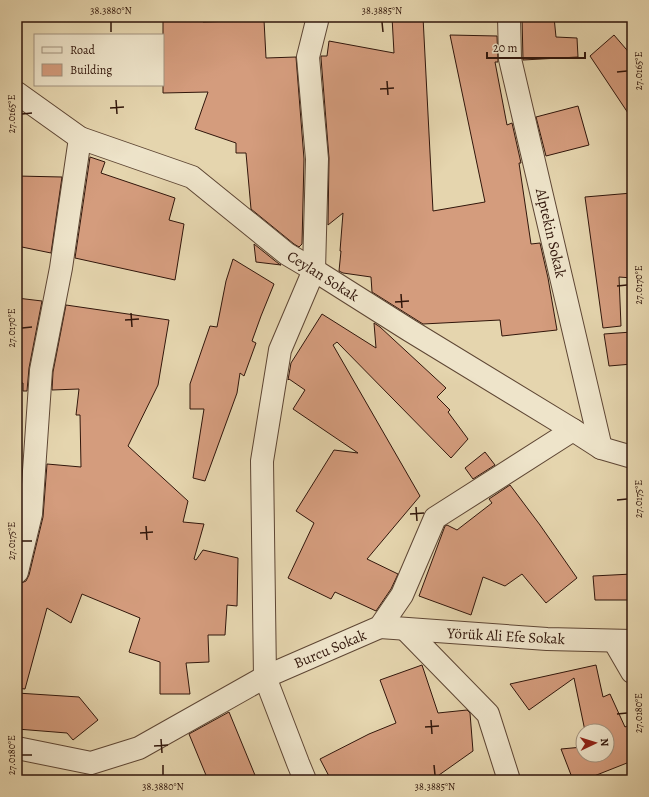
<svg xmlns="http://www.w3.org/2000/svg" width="649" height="797" viewBox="0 0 649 797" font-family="Alegreya,serif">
<rect width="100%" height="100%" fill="#e5d5ae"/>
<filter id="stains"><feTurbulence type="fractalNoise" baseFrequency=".005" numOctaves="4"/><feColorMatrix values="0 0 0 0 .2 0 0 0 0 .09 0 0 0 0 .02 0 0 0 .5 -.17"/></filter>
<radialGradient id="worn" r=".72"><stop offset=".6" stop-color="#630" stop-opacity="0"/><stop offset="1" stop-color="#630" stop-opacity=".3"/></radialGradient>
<g fill="#d49c7d" stroke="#31160b">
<polygon points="163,17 202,17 203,22 264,20 266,58 296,57 304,159 302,244 299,247 294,244 251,209 246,153 236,153 236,143 195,129 208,92 163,93"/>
<polygon points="392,17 423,17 433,211 485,202 450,35 497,36 498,62 495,62 507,125 512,123 521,163 519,163 531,244 540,243 548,278 557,330 502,336 500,320 423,324 372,292 371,277 343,273 339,271 341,251 340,251 343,213 328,225 329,158 321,58 321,56 327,56 329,41 394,53"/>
<polygon points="522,17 554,17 556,37 577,38 578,57 523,60"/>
<polygon points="614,35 632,56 632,119 590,56"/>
<polygon points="578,106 589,145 546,156 536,117"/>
<polygon points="90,157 105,162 101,173 175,198 169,220 184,224 175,280 75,258"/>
<polygon points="17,176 62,177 51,253 17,246"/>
<polygon points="632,193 632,278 619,277 621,326 603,328 585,197"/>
<polygon points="254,244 279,264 281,265 256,262"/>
<polygon points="233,259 274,284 261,316 252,341 256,343 244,376 240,373 237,393 205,481 193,478 204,409 190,409 190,384 210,326 217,327 226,281"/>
<polygon points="17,298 42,301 29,368 27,391 23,391 23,383 17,383"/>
<polygon points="66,305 169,320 158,385 128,446 188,501 183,522 204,524 194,559 196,560 203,550 238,558 237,606 227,605 225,635 208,635 209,662 186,663 190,694 160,694 160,662 129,652 140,618 82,594 71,623 47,608 25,689 17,688 17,592 19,584 26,581 29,575 43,517 47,464 81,467 80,415 76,415 79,389 52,390 53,372"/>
<polygon points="322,314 376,348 374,323 380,327 446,388 437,397 450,410 448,412 468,439 451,458 337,342 333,345 420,496 367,559 398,574 391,589 376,611 335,592 331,599 288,578 314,523 296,511 334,450 358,453 293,409 305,390 289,379 288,380 291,363"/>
<polygon points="632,332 632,364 609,366 604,334"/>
<polygon points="485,452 495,465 473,479 465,468"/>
<polygon points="17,481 21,481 19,512 17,519"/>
<polygon points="510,485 540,525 577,578 546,603 522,574 505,586 483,577 471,615 419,596 445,526 447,525 457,530 492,503 489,499"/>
<polygon points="632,574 632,600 595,600 593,576"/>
<polygon points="422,665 438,713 467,710 470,713 473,751 432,780 331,780 320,759 369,734 396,723 380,680"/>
<polygon points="596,665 603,697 610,694 625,727 627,726 632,740 632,761 584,780 573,780 561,749 583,747 583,755 607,755 607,731 585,731 574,678 529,710 510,684"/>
<polygon points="17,693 79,697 98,720 73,740 67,733 17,729"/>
<polygon points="229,712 257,780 208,780 189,734"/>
</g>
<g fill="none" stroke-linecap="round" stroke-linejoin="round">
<defs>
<g id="street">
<polyline points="509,17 510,59 601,448"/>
<polyline points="17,93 80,138 192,177 287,254 314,270 409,330 573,430 601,448 632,457"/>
<polyline points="17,572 31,514 41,370 61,268 80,138"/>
<polyline points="380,627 547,639 632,641"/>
<polyline points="406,630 488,714 509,780"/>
<polyline points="614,641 632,672"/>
<polyline points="17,748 91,763 139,748 265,677 380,627 402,595 435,518 573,430"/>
<polyline points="305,780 298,763 265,677 262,461 280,350 314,270 317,159 308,57 318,17"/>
</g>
</defs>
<use href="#street" stroke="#5e4634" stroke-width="24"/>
<use href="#street" stroke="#eee4ca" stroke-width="22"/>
</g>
<path fill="none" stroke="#31160b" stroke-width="1.5" d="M111,22V32M382,22L383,32M617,72L627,71M387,81L388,95M380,89L394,88M116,100L117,114M110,108L124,107M22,114L32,113M617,286L627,285M401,294L402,308M395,302L409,301M131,313L132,327M125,320L139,319M22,328L32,327M617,500L627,499M416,507L417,521M410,514L424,513M146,526L147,540M140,533L153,532M22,541H32M617,714L627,713M431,720L432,734M425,727L439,726M161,739L162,753M154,746L168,745M22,755H32M163,765V775M434,765L435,775"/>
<g text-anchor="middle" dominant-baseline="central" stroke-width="3" stroke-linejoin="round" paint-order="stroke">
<g font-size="15" fill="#31160b" stroke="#eee4ca">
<text transform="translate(551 233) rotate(77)">Alptekin Sokak</text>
<text transform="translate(323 276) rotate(32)">Ceylan Sokak</text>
<text transform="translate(506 636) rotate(3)">Yörük Ali Efe Sokak</text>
<text transform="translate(330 649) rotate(-23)">Burcu Sokak</text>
</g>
</g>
<rect width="649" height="797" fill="none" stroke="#e5d5ae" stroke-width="44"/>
<rect x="34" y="34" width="130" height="52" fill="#eee4ca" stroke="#a2927e"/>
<rect x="42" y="47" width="20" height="6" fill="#eee4ca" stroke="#a2927e"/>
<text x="70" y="54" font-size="12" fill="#31160b">Road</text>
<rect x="42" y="64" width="20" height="12" fill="#d49c7d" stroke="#a2927e"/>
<text x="70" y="74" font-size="12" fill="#31160b">Building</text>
<g transform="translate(595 743) rotate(86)"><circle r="19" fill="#eee4ca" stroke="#a2927e"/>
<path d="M0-3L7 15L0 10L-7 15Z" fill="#8f2418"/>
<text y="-6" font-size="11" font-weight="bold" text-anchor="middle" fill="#31160b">N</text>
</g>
<path d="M487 52v6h98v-6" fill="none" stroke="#31160b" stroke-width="2"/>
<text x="493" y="52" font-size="12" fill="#31160b" stroke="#eee4ca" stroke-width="3" paint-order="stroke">20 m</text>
<rect x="22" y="22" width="605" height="753" fill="none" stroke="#31160b" stroke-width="1.5"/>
<g font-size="10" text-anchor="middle" fill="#31160b">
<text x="111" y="14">38.3880°N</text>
<text x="382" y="14">38.3885°N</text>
<text transform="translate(638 71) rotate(-90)" y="4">27.0165°E</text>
<text transform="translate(11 114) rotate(-90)" y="4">27.0165°E</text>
<text transform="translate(638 285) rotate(-90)" y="4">27.0170°E</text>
<text transform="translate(11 328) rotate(-90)" y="4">27.0170°E</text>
<text transform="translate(638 499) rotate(-90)" y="4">27.0175°E</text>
<text transform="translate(11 541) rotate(-90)" y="4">27.0175°E</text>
<text transform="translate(638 713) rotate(-90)" y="4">27.0180°E</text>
<text transform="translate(11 755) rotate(-90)" y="4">27.0180°E</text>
<text x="163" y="790">38.3880°N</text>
<text x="435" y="790">38.3885°N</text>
</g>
<rect width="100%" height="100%" filter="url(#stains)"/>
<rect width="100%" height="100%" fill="url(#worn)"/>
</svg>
